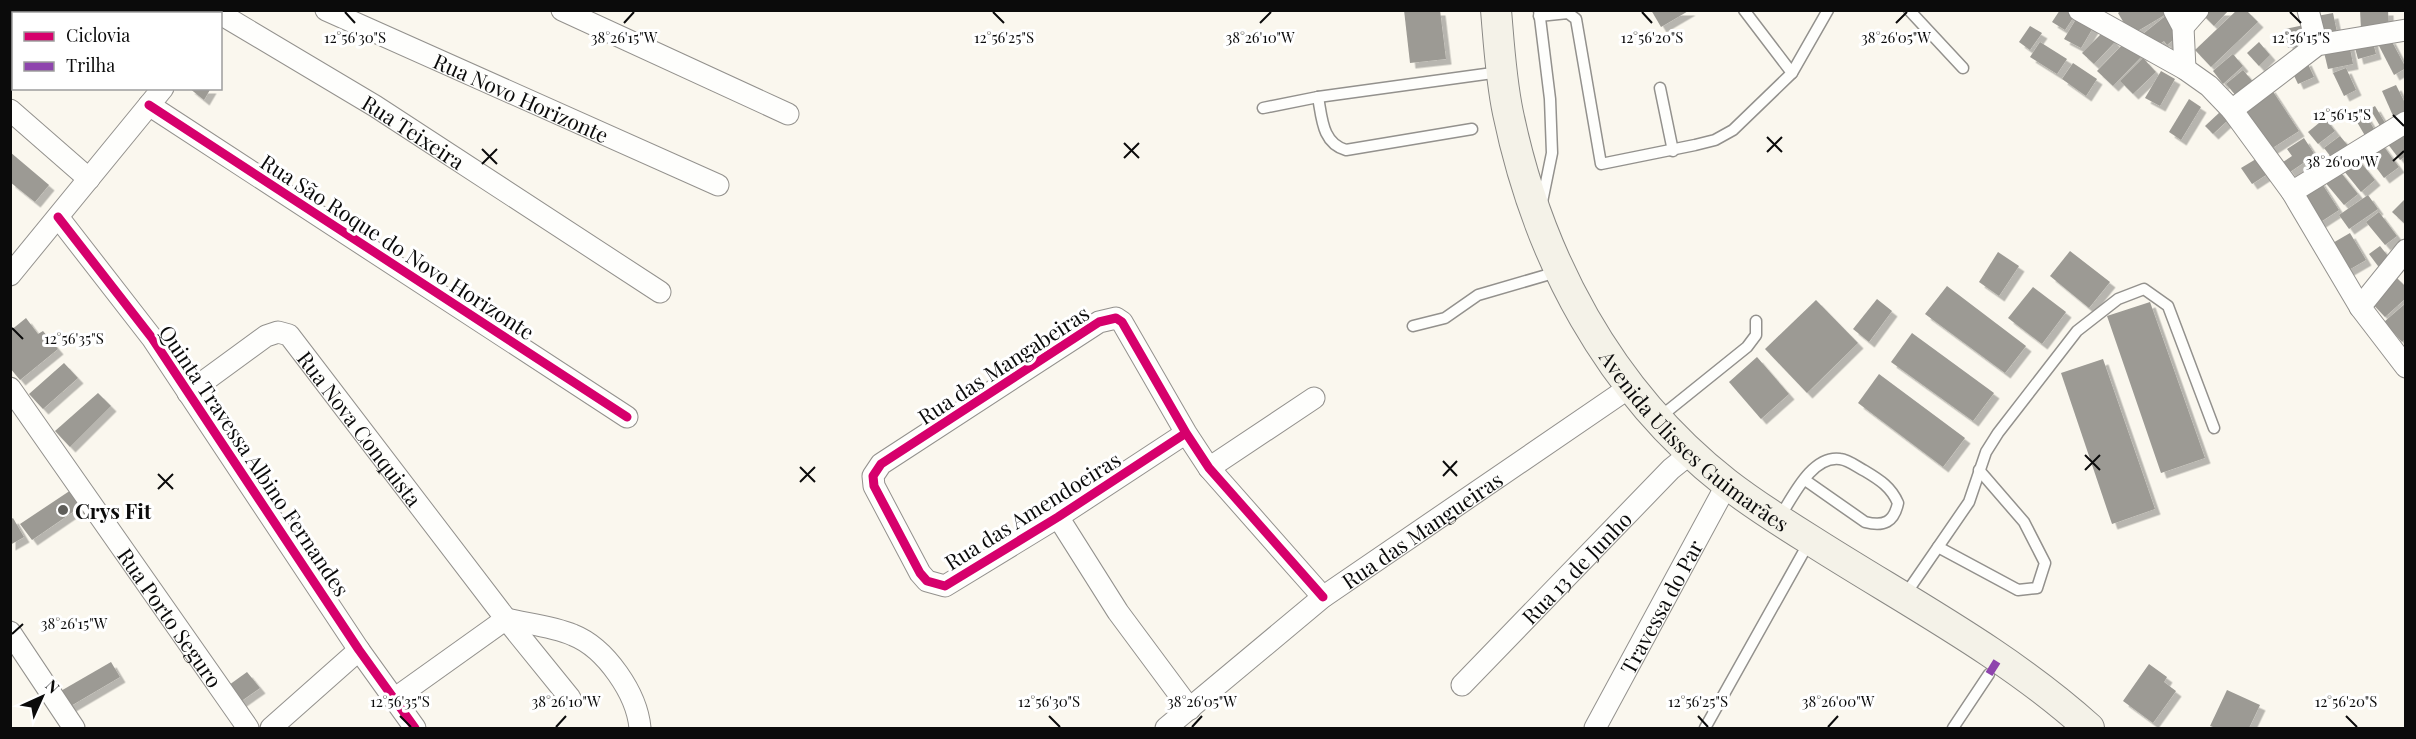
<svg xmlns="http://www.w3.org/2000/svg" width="2416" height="739" viewBox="0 0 2416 739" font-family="'Playfair Display',serif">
<defs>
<filter id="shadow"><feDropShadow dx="5.5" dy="5.5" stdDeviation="0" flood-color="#0004"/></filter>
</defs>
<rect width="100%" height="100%" fill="#faf7ee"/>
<g fill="#9c9a94" filter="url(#shadow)">
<polygon points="1404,10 1440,10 1446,59 1410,63"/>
<polygon points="1651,10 1690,10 1661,27"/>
<polygon points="2060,10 2068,10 2075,15 2065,30 2052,22"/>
<polygon points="2122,10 2173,10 2131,35 2118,13"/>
<polygon points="2202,10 2229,10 2214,26 2200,12"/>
<polygon points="2237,10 2246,10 2258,22 2211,67 2195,50"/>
<polygon points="2360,10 2388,10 2389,29 2361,29"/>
<polygon points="2333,13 2338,37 2322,40 2317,16"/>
<polygon points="2168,14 2183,32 2167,45 2164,41 2154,48 2143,34"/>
<polygon points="2078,16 2094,26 2081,48 2064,39"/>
<polygon points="2309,24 2313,44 2288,48 2285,29"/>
<polygon points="2030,26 2042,33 2030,50 2019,42"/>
<polygon points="2104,31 2115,42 2094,64 2082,53"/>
<polygon points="2390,38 2406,68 2394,75 2378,44"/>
<polygon points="2372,39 2376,54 2358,59 2354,44"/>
<polygon points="2126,41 2142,56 2113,86 2097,71"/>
<polygon points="2040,42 2067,59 2057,74 2030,57"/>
<polygon points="2259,42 2270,55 2259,66 2247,53"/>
<polygon points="2349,43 2353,64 2328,69 2323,48"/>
<polygon points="2233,54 2243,66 2223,84 2213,71"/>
<polygon points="2143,58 2156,72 2133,94 2120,81"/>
<polygon points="2306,60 2314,77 2298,84 2290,67"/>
<polygon points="2073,63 2097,79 2086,96 2062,79"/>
<polygon points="2346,68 2356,90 2344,96 2333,73"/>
<polygon points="2243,70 2254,83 2237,97 2226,84"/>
<polygon points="2161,71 2175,79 2160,106 2145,98"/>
<polygon points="2396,85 2406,105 2406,112 2394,118 2382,91"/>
<polygon points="2270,87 2299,131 2271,149 2242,104"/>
<polygon points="189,88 211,88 204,100"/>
<polygon points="2189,99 2201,107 2181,140 2169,132"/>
<polygon points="2375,106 2388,128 2383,131 2370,109"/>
<polygon points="2220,112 2228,120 2213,134 2205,126"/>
<polygon points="2364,112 2377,134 2367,139 2354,117"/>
<polygon points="2325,118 2335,131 2318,144 2308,132"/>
<polygon points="2406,132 2406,156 2400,160 2384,139"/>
<polygon points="2340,136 2350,148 2334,161 2324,148"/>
<polygon points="2304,138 2315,155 2290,172 2283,162 2292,156 2287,149"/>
<polygon points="2379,140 2399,167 2384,178 2364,151"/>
<polygon points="10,152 49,185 35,202 10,182"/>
<polygon points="2354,154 2375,180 2361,192 2340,166"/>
<polygon points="2256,159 2266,175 2252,184 2241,168"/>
<polygon points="2338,169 2358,194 2344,205 2324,181"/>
<polygon points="2319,179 2339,210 2319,223 2299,193"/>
<polygon points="2368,195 2378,209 2349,229 2339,215"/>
<polygon points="2406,198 2406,225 2392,212"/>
<polygon points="2379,212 2397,236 2385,245 2366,222"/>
<polygon points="2350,233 2366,260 2347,271 2331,244"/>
<polygon points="2380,246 2392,261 2381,270 2369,254"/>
<polygon points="2070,251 2110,282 2089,308 2050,276"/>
<polygon points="1998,252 2019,266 1999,296 1979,282"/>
<polygon points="2395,276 2406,287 2406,298 2385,317 2369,300"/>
<polygon points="1947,286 2026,346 2005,373 1925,314"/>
<polygon points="2033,287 2066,312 2042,344 2008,318"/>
<polygon points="1877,299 1892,311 1869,342 1853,329"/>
<polygon points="1816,300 1858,343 1807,393 1765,349"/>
<polygon points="2150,302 2205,458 2161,473 2107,316"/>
<polygon points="2406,303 2406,338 2402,342 2384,322"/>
<polygon points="26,318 38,334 43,331 58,349 20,380 10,368 10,331"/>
<polygon points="1912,333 1994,393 1973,421 1891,362"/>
<polygon points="1757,357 1789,394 1761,419 1729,382"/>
<polygon points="2103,359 2155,509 2112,524 2061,373"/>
<polygon points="64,363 78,378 43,409 29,394"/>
<polygon points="1879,374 1965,438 1943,467 1858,403"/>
<polygon points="98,393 111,406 70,447 55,431"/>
<polygon points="71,490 83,505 32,540 20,524"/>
<polygon points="13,518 24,537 10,545 10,520"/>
<polygon points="111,662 120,677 69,707 59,692"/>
<polygon points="2149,664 2167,677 2164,682 2176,691 2153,723 2123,701"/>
<polygon points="247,672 260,688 240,702 229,685"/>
<polygon points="2227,690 2260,705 2249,728 2216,728 2210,726"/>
</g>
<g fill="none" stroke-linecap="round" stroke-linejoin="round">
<defs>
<g id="lane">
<polyline points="1539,10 1550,99 1552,153 1542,202"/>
<polyline points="1744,10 1792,73"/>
<polyline points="1909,10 1963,68"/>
<polyline points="1539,16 1568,13 1576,19 1601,164 1695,145 1715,140 1733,130 1792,73 1828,10"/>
<polyline points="1660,88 1673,151"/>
<path d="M1318,97C1322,118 1322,143 1346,150L1472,129"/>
<polyline points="1263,108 1318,97 1500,72"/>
<polyline points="1413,326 1445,318 1478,295 1557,272"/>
<polyline points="1660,417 1747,347 1756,335 1756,321"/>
<path d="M1779,518C1792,499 1811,455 1840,459C1849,460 1857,467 1865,471C1880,480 1891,487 1898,503C1894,522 1884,527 1865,522L1805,480"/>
<polyline points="1938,547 2018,590 2037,588 2045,563 2024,522 1979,470"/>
<polyline points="1905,595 1969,502 1986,452 1998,433 2077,331 2118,299 2144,289 2168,306 2214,428"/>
<polyline points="1705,728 1803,553"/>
<polyline points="1953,728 1989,674"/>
</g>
<g id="street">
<path id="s1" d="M326,10L718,185"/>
<polyline points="562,10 788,114"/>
<polyline points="2079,10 2185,69 2209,86 2232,110 2292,192 2360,307 2406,367"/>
<polyline points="2174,10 2183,27 2185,69"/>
<polyline points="2308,10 2317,45"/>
<path id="s2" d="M224,16L375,106L660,292"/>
<polyline points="2183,27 2198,10"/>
<polyline points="149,105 627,417"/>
<polyline points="10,110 89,179"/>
<polyline points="2232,110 2317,45 2406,30"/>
<polyline points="2292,192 2406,122"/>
<polyline points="58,217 152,338 359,650 415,728"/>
<polyline points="10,275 163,88"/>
<polyline points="2360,307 2406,250"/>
<path id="s3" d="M10,388L248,728"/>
<path id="s4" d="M188,393L266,336L278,332L289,335L506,619L570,698"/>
<polyline points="1186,433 1058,517 945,586 927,581 920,573 874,486 873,476 881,464 1099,322 1116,318 1122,322 1186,433 1209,468 1323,597"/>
<polyline points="1209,468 1314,398"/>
<polyline points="1058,517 1118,612 1190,709"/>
<polyline points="10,632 74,728"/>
<path id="s5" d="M1462,685L1671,469L1691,453"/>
<path d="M394,699L506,619C527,624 552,626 573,635C606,648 637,694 640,728"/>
<polyline points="271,728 359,650"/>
<path id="s6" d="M1166,728L1323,597L1630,387"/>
<path id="s7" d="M1595,728L1727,484"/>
</g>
<g id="secondary">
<path id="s8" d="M1496,10C1499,45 1501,80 1508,113C1538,258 1609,391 1726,483C1753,504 1783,523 1812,541C1906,601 2006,653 2089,728"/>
</g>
</defs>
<use href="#lane" stroke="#93918d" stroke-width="13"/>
<use href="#street" stroke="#93918d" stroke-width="23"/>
<use href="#secondary" stroke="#898884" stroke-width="32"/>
<use href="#lane" stroke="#fefefc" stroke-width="10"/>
<use href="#street" stroke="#fefefc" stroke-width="21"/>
<use href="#secondary" stroke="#f4f2e8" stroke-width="30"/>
<polyline stroke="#8e44ad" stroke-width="8" stroke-dasharray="15 8" stroke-linecap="butt" points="1989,674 1999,658"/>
<defs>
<g id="cycleway">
<polyline points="149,105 627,417"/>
<polyline points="58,217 152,338 359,650 415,728"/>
<polyline points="1186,433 1058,517 945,586 927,581 920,573 874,486 873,476 881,464 1099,322 1116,318 1122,322 1186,433 1209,468 1323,597"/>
</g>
</defs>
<use href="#cycleway" stroke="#fff" stroke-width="13"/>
<use href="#cycleway" stroke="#d6006c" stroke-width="9"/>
</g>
<path fill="none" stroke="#0b0b0b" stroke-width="2" d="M345,12L355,23M993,12L1004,23M1642,12L1652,23M2290,12L2301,23M624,23L634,12M1260,23L1271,12M1896,23L1907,12M2393,115L2404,126M1767,137L1782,152M1124,143L1139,158M482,149L497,164M1767,152L1782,137M1124,158L1139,143M2393,161L2404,151M482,164L497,149M12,328L23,339M2085,455L2100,470M1443,461L1457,476M800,467L815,482M2085,470L2100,455M158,474L173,489M1443,476L1457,461M800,482L815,467M158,489L173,474M12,634L23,624M400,716L411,727M1049,716L1060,727M1698,716L1708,727M2346,716L2357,727M556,727L566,716M1192,727L1202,716M1828,727L1838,716"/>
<circle fill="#5f5e5a" stroke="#fff" stroke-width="2" cx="63" cy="510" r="6"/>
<g text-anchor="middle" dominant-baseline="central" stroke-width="6" stroke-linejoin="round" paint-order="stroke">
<g font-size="21" fill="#0b0b0b" stroke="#fff">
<text stroke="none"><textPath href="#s1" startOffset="214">Rua Novo Horizonte</textPath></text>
<text stroke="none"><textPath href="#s2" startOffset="222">Rua Teixeira</textPath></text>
<text transform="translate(398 246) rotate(33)">Rua São Roque do Novo Horizonte</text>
<text transform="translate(1003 364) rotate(-33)">Rua das Mangabeiras</text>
<text stroke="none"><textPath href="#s4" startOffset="238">Rua Nova Conquista</textPath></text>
<text stroke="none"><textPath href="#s8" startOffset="490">Avenida Ulisses Guimarães</textPath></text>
<text transform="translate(255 460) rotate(56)">Quinta Travessa Albino Fernandes</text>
<text transform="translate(1032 510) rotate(-32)">Rua das Amendoeiras</text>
<text stroke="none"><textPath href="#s6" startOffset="324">Rua das Mangueiras</textPath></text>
<text stroke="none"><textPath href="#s5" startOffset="164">Rua 13 de Junho</textPath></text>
<text stroke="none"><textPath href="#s7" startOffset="138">Travessa do Par</textPath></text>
<text stroke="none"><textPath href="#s3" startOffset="280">Rua Porto Seguro</textPath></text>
</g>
<g font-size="21" font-weight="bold" fill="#0b0b0b" stroke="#fff" text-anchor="start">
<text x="75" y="510">Crys Fit</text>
</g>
</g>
<g font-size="15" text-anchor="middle" fill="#0b0b0b" stroke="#fff" stroke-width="6" stroke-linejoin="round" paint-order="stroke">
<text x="355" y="43">12°56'30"S</text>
<text x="624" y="43">38°26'15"W</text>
<text x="1004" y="43">12°56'25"S</text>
<text x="1260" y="43">38°26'10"W</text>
<text x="1652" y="43">12°56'20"S</text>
<text x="1896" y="43">38°26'05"W</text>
<text x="2301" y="43">12°56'15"S</text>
<text x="2342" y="120">12°56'15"S</text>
<text x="2342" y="167">38°26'00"W</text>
<text x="74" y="344">12°56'35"S</text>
<text x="74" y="629">38°26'15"W</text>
<text x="400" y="707">12°56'35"S</text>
<text x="566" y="707">38°26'10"W</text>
<text x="1049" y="707">12°56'30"S</text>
<text x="1202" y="707">38°26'05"W</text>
<text x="1698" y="707">12°56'25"S</text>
<text x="1838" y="707">38°26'00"W</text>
<text x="2346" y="707">12°56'20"S</text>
</g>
<rect width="2416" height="739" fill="none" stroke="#0b0b0b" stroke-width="24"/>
<rect x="12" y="12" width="210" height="78" fill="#ffffff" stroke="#9d9d9d" stroke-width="1.5"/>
<rect x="24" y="32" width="30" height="9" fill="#d6006c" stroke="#9d9d9d" stroke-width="1.5"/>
<text x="66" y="42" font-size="18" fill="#0b0b0b">Ciclovia</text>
<rect x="24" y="62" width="30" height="9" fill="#8e44ad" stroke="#9d9d9d" stroke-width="1.5"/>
<text x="66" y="72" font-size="18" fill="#0b0b0b">Trilha</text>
<g transform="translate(42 697) rotate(45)" stroke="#ffffff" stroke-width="4.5" paint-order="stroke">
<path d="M0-4.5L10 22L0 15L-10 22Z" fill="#0b0b0b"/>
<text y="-9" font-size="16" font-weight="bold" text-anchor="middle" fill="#0b0b0b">N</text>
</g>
</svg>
